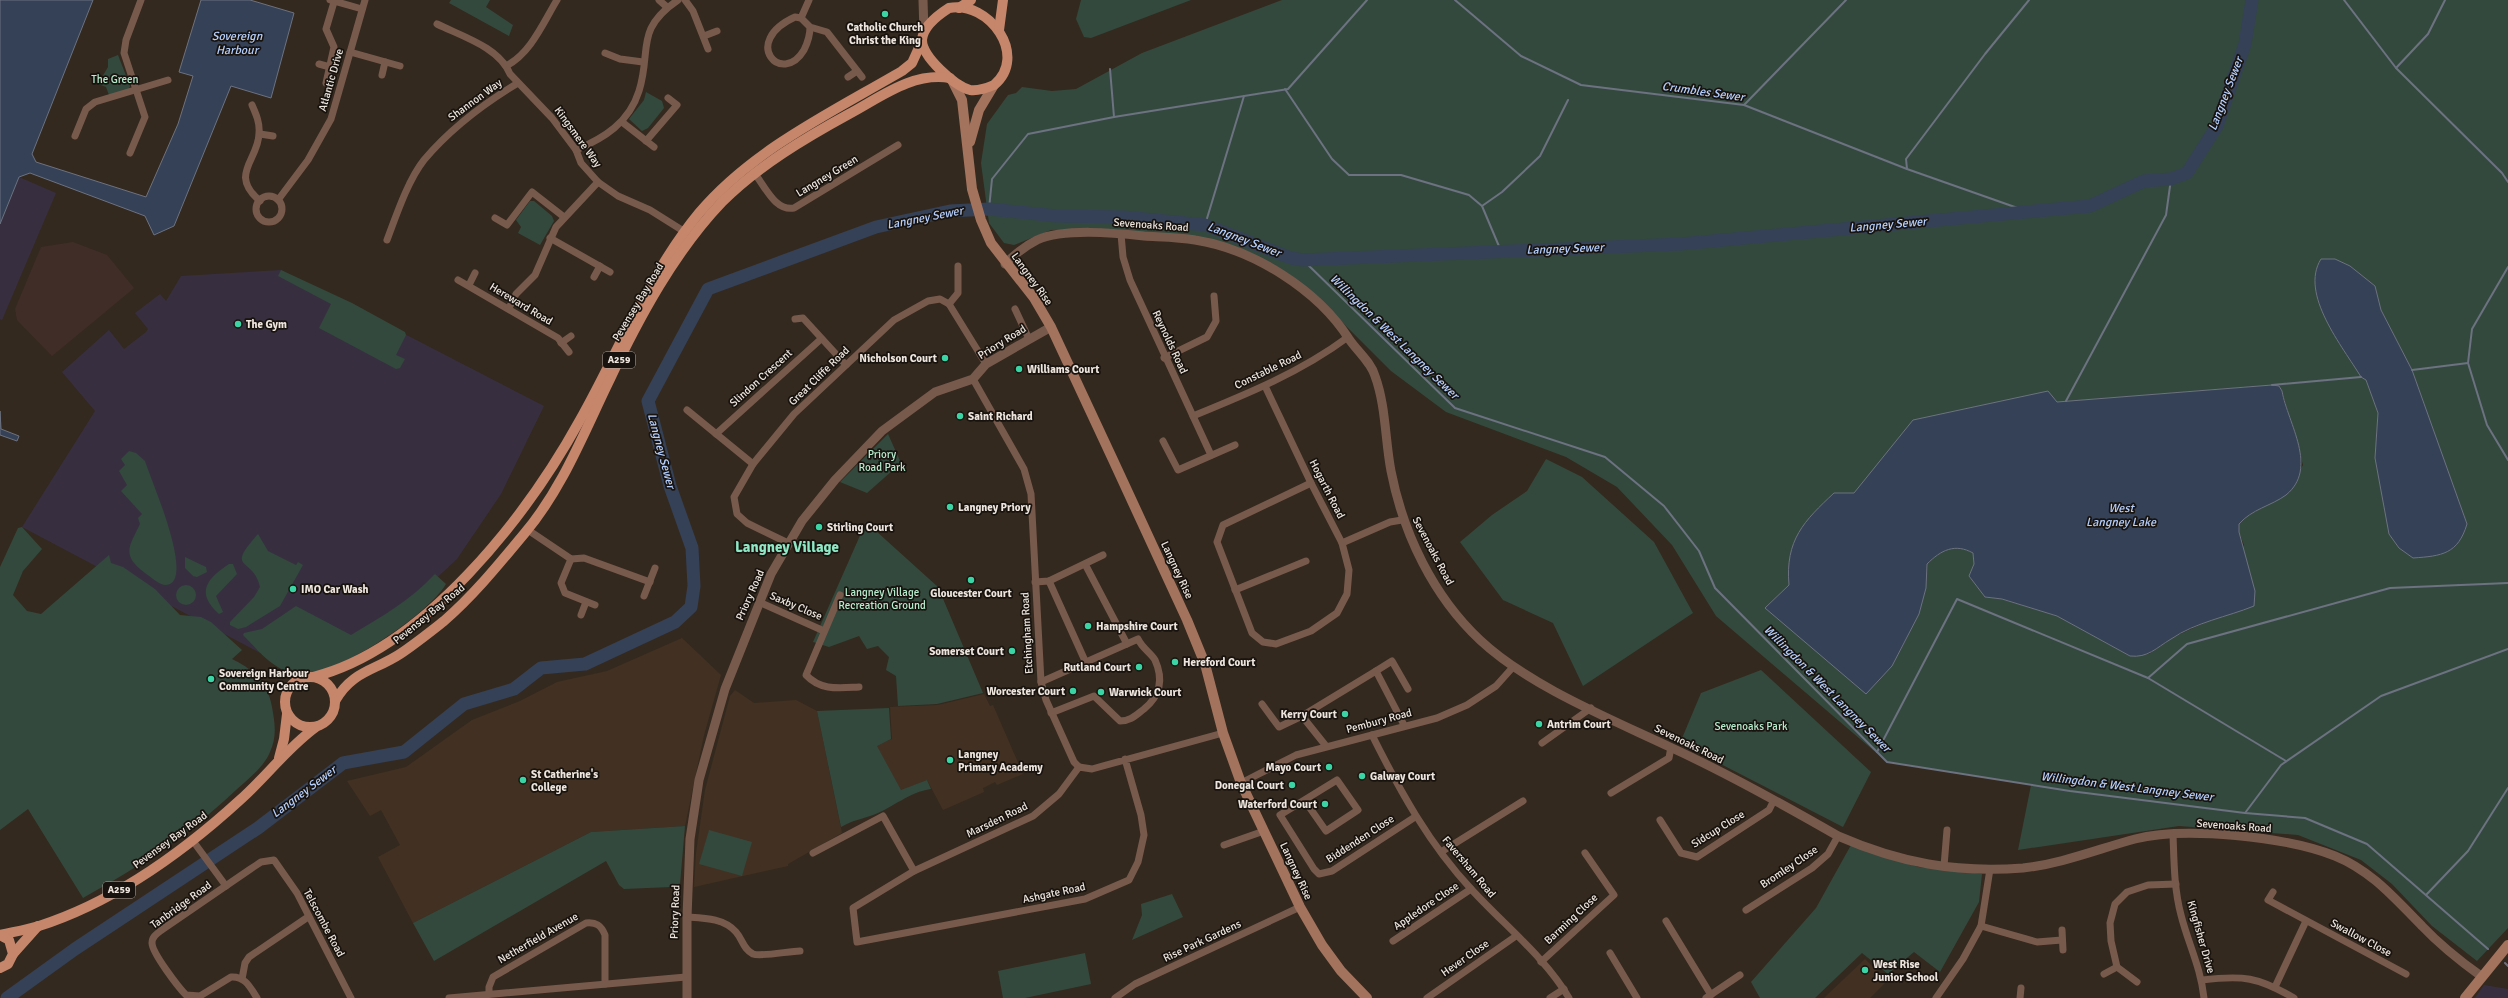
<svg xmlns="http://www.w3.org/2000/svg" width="2508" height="998" viewBox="0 0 2508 998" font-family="Signika,sans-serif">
<rect width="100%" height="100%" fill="#34291e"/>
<g fill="#372f3f">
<polygon points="19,177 56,193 2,320 0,319 0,224"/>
<polygon points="281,270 544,406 501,494 457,559 414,599 356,637 279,663 22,527 95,411 62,372 109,330 124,349 146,332 148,329 135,313 160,294 166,301 181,276"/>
<polygon points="2484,985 2508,989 2508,998 2475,998"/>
</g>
<polygon fill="#412d28" points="73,242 107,255 134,288 52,356 17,320 15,309 41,247"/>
<g fill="#423122">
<polygon points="682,638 721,675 704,735 685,826 591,832 413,923 378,857 400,845 381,810 370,816 347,781 406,767 472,720 520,701 557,682 607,671"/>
<polygon points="735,690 754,703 796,700 817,711 842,833 788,864 788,866 694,887 696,853 705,790 730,696"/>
<polygon points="984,694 990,706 993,705 1023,774 997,785 995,782 983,788 984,792 943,810 927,780 901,791 876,745 892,739 890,707 938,705"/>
<polygon points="1865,959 1887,981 1870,998 1824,998"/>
</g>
<g fill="#33493d" fill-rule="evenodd">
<polygon points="451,0 490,0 486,7 513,25 509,36 449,3"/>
<polygon points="1081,0 1191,0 1091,38 1084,37 1076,19"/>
<path d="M1282,0H2508V928L2477,961L2432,926L2392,884L2361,860L2298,835L2179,826L2018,850L2031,785L1887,762L1716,616L1672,545L1617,487L1566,457L1446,412L1391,371L1313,293L1228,246L1114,229L1051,230L1014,245L1004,243L989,223L981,163L987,124L1008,95L1016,93L1022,87L1052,91L1076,89L1142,53ZM2350,266L2375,286L2381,310L2412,370L2375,458L2378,413L2366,380ZM2272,385L2279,386L2282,391L2303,465L2285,495L2247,516L2239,524V532L2244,545L2206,622L2172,638L2149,654L2130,656L2057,616L2002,599L1985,597L1969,576L1974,564L1973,553C1955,543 1941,550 1927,564C1929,602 1909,633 1892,666L1765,608L1789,585L1834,493H1854L2057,402Z"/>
<polygon points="118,55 130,86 129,89 109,95 106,87 98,84 108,67 108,59"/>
<polygon points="646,92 662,101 664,108 648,128 642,131 629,119 644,100"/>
<polygon points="530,201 534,201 552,216 554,221 540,245 518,233 521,227 516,220"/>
<polygon points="281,270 352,303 405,332 406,335 396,355 405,359 400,368 396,369 319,328 331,304 278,276"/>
<polygon points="888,434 901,463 867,493 840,482"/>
<path d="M129,451L136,453L145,461C150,478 197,583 166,585C159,585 151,577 145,573C121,555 129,547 140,524L138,518L142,514L121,491L127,485L119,471L125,465L121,459Z"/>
<polygon points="1546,459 1582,477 1654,542 1693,613 1583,686 1553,623 1503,600 1460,542 1492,515 1527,491"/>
<polygon points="866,522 938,587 983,693 937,704 898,706 896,676 886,670 889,657 878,646 867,649 859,636 829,647 813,642"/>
<path d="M22,527L42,549L23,571L13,595L27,611L41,614L109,555L111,563L123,567L155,589L180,615L201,617L211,622L242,650L232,659C253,669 268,683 272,707C275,724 277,736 270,752C264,767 248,779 236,790C187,836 142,865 83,898L28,809L0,830V567L18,528Z"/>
<path d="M258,534L268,551L296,565L298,562L303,565L280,606L246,627L238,629L230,625V622L254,597L260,587C253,556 224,572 258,534Z"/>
<polygon points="185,557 206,567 207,572 197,577 193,576 185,568"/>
<path d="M229,564H233L237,574L216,596L223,612L219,614C195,592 207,579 229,564Z"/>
<path d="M435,574L446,584C429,614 332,680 296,674C273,670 259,651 243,635L244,633L262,629L296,606L351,635C381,617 411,600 435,574Z"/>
<circle cx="186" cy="595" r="10"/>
<polygon points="1761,670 1871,772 1843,827 1680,743 1701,693"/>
<path d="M889,708L891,739L877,746L901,790L927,780L931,789C909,792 894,807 873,815C860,820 855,819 841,827L817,711Z"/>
<polygon points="685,826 680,884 671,887 624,889 619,885 606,861 434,961 413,923 591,832"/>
<polygon points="709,830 752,842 742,876 699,864"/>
<polygon points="1851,845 1918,867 1982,874 1979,902 1940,972 1914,952 1888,974 1862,953 1815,998 1760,998 1751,982 1816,908"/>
<polygon points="1172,894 1183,917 1132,940 1142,915 1141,904"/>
<polygon points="1085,953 1091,984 1025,998 1003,998 998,971"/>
</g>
<g fill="#354157" stroke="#6c7280">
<polygon points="0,0 93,0 32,154 36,162 146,197 178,124 193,76 179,72 201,0 250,0 294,13 271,98 231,86 174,226 154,235 145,216 30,173 19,177 0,224"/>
<path d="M2321,259H2335L2350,266L2375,286L2381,310L2412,370L2467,524C2458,554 2442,556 2413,558L2399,548L2389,534L2375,458L2378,413L2366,380L2361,377C2343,347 2299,294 2321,259Z"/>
<path d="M2272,385L2279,386L2282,391C2288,424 2319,468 2286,495C2271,506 2252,509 2239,524V532L2255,591L2254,606C2227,617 2196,622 2171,639C2156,648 2148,658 2130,656L2057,616L2002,599L1985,597L1969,576L1974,564L1973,553C1955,543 1941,550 1927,564L1926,588L1919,614L1892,666L1866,694L1765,608L1789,585C1785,540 1804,521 1834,493H1854L1913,420L2048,391L2057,402Z"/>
<polygon points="0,411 1,429 19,436 17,441 0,435"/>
</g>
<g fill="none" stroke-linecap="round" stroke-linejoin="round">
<g stroke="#6c7280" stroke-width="2">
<polyline points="1455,0 1521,56 1581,85 1744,105 1907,169 2029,212"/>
<polyline points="2344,0 2396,68 2502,173 2508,182"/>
<polyline points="2396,68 2428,34 2445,0"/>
<polyline points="1110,69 1114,117"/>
<polyline points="1285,89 1332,159 1349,175 1401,175 1469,195 1482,206 1501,251"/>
<polyline points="1744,105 1846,0"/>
<polyline points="1907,169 1906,159 1985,54 2029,0"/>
<polyline points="1482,206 1502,192 1540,156 1568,100"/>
<polyline points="989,209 992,179 1028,134 1114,117 1288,89 1367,0"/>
<polyline points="1205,225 1244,96"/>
<polyline points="1303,260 1455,408 1605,457 1664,506 1699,551 1715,588 1887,762 2070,791 2245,813 2305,818 2367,844 2488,949"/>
<polyline points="2508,267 2472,329 2468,363 2487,425 2508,460"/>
<polyline points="2412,370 2468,363"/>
<polyline points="2272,385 2361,377"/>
<polyline points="2066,401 2166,215 2171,179"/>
<polyline points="2148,678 2187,644 2390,588 2508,583"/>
<polyline points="1877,752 1957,599 2148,678 2286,761"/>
<polyline points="2245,813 2281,765 2381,696 2508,649"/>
<polyline points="2426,895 2468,851 2508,788"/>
<polyline points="2505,963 2508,966"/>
</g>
<polyline stroke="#354157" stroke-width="13" points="7,998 75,949 258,828 343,763 404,752 464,704 514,689 541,668 585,664 675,622 691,607 694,586 692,548 670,486 648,401 708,289 876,227 950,211 989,209 1056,216 1124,217 1205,225 1291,258 1303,260 1681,244 2090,206 2144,181 2171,179 2187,173 2217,126 2245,44 2252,0"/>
<g stroke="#785a4d" stroke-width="7">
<polyline points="330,0 362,9"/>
<polyline points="659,0 667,7"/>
<polyline points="685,0 693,11 708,49"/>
<polyline points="801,18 809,0"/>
<path d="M437,24C461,36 499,47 510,74L552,118L576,150L581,163L598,182L618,196L650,210L685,232"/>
<path d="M810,27C810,36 808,42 804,50C782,87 740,42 795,17L801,18L810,27L827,32L862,77"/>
<polyline points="704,36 717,31"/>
<polyline points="350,52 400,66"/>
<polyline points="605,53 620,59 643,62"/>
<polyline points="319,64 330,67"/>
<path d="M506,66C531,53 543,23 557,0"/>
<polyline points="382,75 385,62"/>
<polyline points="848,77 857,71"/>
<polyline points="326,83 334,47 326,29 334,2"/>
<path d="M252,105C256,114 260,123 259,133C259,160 228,174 260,201"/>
<polyline points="622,122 654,147"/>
<polyline points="260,134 273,136"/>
<polyline points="75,136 86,109 95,102 168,80"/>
<polyline points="646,141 677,105 668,98"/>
<path d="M576,150C604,138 629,123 639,91C652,50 634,30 678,0"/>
<polyline points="130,153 145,117 124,53 126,40 141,0"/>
<path d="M755,174C766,188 775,211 794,208L898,145"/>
<circle cx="269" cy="209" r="13"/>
<polyline points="278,200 308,160 331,119 365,0"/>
<polyline points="495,218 507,225 532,192 564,217"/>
<polyline points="1121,234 1123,257 1130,280 1211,455"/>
<polyline points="550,238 610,272"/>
<path d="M387,240C396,216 408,180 424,160C451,128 483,104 518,83"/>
<polyline points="594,277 600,266"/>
<polyline points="458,280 558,338 569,352"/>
<polyline points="469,285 475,273"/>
<polyline points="949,304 958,293 958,266"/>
<polyline points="509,308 516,294 535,275 556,227 598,182"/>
<polyline points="1015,309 1029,339"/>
<polyline points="795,319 803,318 846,365"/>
<polyline points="561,343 571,336"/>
<polyline points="1164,358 1207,337 1216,321 1214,296"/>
<polyline points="973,379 1024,469 1031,494 1041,682 1046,700 1074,762 1079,767"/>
<polyline points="1265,386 1311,483 1342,543 1390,522 1402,520"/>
<polyline points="687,410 753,464"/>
<path d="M1193,416C1247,394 1301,372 1348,337"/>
<polyline points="716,434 821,339"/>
<polyline points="1163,441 1178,470 1235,445"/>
<polyline points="1311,483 1223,525 1217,542 1252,633 1263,642 1276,644 1311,631 1337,613 1347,594 1349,570 1342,543"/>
<polyline points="528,530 571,559 584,558 650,582"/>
<polyline points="788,543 747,523 737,514 734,497 753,464 794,414 894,320 928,301 940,299 949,304 986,364"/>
<polyline points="571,559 561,583 565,593 595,605"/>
<polyline points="1085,564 1127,644"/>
<polyline points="1049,581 1086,663"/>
<polyline points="1035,582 1049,581 1103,555"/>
<polyline points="1235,590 1306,561"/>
<path d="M840,595L806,675C821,691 839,688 859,687"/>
<polyline points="644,596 655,568"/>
<polyline points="759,602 824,631"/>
<polyline points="581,615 586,602"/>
<polyline points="1376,671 1392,661 1408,689"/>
<path d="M1041,682L1138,639C1142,648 1151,653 1155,660C1164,680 1160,696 1144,709C1136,715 1131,721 1120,721L1094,696L1051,713"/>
<polyline points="1262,704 1279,727 1302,716 1376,671 1404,725"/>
<polyline points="1302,716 1326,746"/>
<path d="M1372,735C1400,791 1429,844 1472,890C1504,925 1545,957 1569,998"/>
<polyline points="1542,743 1591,708"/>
<polyline points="1125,759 1141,815 1144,835 1138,862 1129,880 1085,899 857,942 853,908 914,871 1033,816 1059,794 1079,767 1092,769 1223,733"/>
<polyline points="1241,783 1296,755 1437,718 1467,705 1496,686 1513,667"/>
<polyline points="1611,793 1669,758 1671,747"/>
<polyline points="1305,801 1326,831 1358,810 1337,780 1280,815 1314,869 1319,874 1332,871 1415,817"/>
<polyline points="1660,820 1681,853 1697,857 1769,810 1774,800"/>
<path d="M2173,834C2174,861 2174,889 2181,915C2188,943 2201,968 2204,998"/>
<polyline points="193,841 226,886"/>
<polyline points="1224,845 1264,831"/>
<polyline points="1441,852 1523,801"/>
<polyline points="813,853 883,816 914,871"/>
<polyline points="1944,866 1947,830"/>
<polyline points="2273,892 2268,900 2406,974"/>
<polyline points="1746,910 1812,868 1828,854 1838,836"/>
<path d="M687,917C704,918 724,918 736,932C743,940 743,949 753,954C761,957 790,951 800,951"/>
<polyline points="1666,921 1711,995"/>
<polyline points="1981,926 2037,942 2062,940"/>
<polyline points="2062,930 2063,950"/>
<polyline points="1393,941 1471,889"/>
<polyline points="1610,953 1637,998"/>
<polyline points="1541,962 1614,895 1585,853"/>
<polyline points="2104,974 2117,967"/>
<polyline points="242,979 245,963 249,957 308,917"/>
<path d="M2202,980C2243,975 2258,977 2294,998"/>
<polyline points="2137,982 2117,967 2111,941 2110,923 2115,904 2127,892 2148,885 2176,884"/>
<polyline points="2275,987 2306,921"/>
<path d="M489,994V987L493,977L586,923C596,922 601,925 605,935V984"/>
<path d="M257,998C250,987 245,976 231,977L200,996L186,995C179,988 152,953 152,943C152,936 158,933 163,929L249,870L261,862L274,860L297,893L351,998"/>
<polyline points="449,998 686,977"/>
<polyline points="1115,998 1135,984 1300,907"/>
<polyline points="1427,998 1516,936"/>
<polyline points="1550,998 1564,989"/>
<polyline points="1706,998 1740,975"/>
<polyline points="1936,998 1963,959 1981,926 1990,869"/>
<polyline points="2020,998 2021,988"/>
</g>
<g stroke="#785a4d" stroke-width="9">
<polyline points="923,0 924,32"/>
<path d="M1005,264C1015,254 1025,246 1037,240C1064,228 1115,233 1144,236C1161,237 1179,237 1195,240C1253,249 1318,290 1349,339C1357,351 1371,362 1375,376C1386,406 1385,440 1391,471C1403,533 1433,596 1480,640C1529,686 1611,719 1672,748C1729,774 1784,805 1838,836C1900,863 1955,873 2023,868C2061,864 2098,849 2135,839C2184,826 2288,837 2335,856C2372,871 2395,899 2422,926C2440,945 2460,961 2481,976"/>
<polyline points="687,998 687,917 690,839 699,780 725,689 771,574 802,521 835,480 882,431 935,392 973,379 986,364 1051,327"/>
</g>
<g stroke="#a3735e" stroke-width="10">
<polyline points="953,82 962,100 972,189 981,220 991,243 1034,298 1051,327 1114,462 1187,620 1205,664 1223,733 1241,783 1300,907 1322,945 1341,971 1367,998"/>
<polyline points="970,142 979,110 994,85"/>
<polyline points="2465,998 2508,945"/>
</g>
<g stroke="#c5866b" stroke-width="10">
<path d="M949,8C989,0 1029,56 994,85C987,88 978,91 970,90C955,86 922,57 922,40C923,26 938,15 949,8Z"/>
<polyline points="959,8 971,0"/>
<polyline points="999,30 1003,0"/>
<circle cx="310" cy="702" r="25"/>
<path d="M313,677C424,649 527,516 580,420C619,351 648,275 699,213C752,150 832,112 902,71L912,63L922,41"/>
<path d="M335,701C352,671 374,671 400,654C415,644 430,632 444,621C474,595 499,564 524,534C563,488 584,432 610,379C639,318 675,251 722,202C758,166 805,138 849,114C881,97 912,72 950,78"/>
<polyline points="279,758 284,739 287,714"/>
<path d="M0,935C13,932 26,930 39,926C114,902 182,853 240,800C267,776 287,748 316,727"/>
<polyline points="0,935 9,940 13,954 8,964 0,968"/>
<polyline points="13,954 38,926"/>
</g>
</g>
<g fill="#3ad4a5" stroke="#18130e" stroke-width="1.5">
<circle cx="885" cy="14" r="4"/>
<circle cx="238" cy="324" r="4"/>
<circle cx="945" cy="358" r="4"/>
<circle cx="1019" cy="369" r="4"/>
<circle cx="960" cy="416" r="4"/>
<circle cx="950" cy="507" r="4"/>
<circle cx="819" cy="527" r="4"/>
<circle cx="971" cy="580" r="4"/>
<circle cx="293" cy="589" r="4"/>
<circle cx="1088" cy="626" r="4"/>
<circle cx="1012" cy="651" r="4"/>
<circle cx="1175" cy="662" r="4"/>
<circle cx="1139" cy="667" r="4"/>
<circle cx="211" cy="679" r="4"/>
<circle cx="1073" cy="691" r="4"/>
<circle cx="1101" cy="692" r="4"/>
<circle cx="1345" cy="714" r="4"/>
<circle cx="1539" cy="724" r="4"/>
<circle cx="950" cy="760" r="4"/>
<circle cx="1329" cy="767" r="4"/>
<circle cx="1362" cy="776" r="4"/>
<circle cx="523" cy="780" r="4"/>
<circle cx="1292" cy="785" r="4"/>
<circle cx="1325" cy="804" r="4"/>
<circle cx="1865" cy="970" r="4"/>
</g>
<g text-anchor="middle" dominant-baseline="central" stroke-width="3.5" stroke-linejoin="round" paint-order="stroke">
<g fill="#18130e" stroke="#ada6a0" stroke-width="1">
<rect x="603" y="352" width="32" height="16" rx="3"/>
<rect x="103" y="882" width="32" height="16" rx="3"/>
</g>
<g font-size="10" font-weight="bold" fill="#ede5de">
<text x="619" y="360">A259</text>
<text x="119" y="890">A259</text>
</g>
<g font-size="11" font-weight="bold" fill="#ede5de" stroke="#18130e" text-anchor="start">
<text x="885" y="27" text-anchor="middle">Catholic Church<tspan x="885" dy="13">Christ the King</tspan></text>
<text x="246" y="324">The Gym</text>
<text x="937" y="358" text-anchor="end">Nicholson Court</text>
<text x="1027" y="369">Williams Court</text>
<text x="968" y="416">Saint Richard</text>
<text x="958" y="507">Langney Priory</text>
<text x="827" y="527">Stirling Court</text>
<text x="301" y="589">IMO Car Wash</text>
<text x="971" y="593" text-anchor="middle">Gloucester Court</text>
<text x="1096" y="626">Hampshire Court</text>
<text x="1004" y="651" text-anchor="end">Somerset Court</text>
<text x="1183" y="662">Hereford Court</text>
<text x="1131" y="667" text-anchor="end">Rutland Court</text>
<text x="219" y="673">Sovereign Harbour<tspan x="219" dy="13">Community Centre</tspan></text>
<text x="1065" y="691" text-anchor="end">Worcester Court</text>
<text x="1109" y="692">Warwick Court</text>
<text x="1337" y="714" text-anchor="end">Kerry Court</text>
<text x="1547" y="724">Antrim Court</text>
<text x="958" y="754">Langney<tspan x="958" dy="13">Primary Academy</tspan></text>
<text x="1321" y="767" text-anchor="end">Mayo Court</text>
<text x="531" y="774">St Catherine's<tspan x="531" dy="13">College</tspan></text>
<text x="1370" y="776">Galway Court</text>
<text x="1284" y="785" text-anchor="end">Donegal Court</text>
<text x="1317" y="804" text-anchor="end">Waterford Court</text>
<text x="1873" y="964">West Rise<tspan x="1873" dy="13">Junior School</tspan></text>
</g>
<g font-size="11" fill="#b6edce" stroke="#18130e">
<text x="115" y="79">The Green</text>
<text x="882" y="454">Priory<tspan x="882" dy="13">Road Park</tspan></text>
<text x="882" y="592">Langney Village<tspan x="882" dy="13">Recreation Ground</tspan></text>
<text x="1751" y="726">Sevenoaks Park</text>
</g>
<g font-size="11" fill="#ede5de" stroke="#18130e">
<text transform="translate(331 80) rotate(-74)">Atlantic Drive</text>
<text transform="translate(475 100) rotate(-36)">Shannon Way</text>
<text transform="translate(578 137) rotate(54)">Kingsmere Way</text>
<text transform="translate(827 176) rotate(-31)">Langney Green</text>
<text transform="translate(1151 225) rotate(4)">Sevenoaks Road</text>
<text transform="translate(1032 279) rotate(54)">Langney Rise</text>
<text transform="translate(638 302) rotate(-59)">Pevensey Bay Road</text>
<text transform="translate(521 304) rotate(31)">Hereward Road</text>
<text transform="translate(1002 342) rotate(-32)">Priory Road</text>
<text transform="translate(1170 342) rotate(65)">Reynolds Road</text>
<text transform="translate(1268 370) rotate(-26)">Constable Road</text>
<text transform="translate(819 376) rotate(-44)">Great Cliffe Road</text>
<text transform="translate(761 378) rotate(-42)">Slindon Crescent</text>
<text transform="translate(1327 489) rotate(63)">Hogarth Road</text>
<text transform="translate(1433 551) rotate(62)">Sevenoaks Road</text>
<text transform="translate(1177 570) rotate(65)">Langney Rise</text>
<text transform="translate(750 595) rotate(-66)">Priory Road</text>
<text transform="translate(796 606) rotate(23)">Saxby Close</text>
<text transform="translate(429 614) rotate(-39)">Pevensey Bay Road</text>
<text transform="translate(1027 633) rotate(-93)">Etchingham Road</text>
<text transform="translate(1379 721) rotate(-15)">Pembury Road</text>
<text transform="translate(1689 744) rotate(26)">Sevenoaks Road</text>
<text transform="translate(997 820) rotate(-26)">Marsden Road</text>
<text transform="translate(2234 826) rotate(4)">Sevenoaks Road</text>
<text transform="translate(1718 829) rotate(-32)">Sidcup Close</text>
<text transform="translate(1360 839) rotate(-33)">Biddenden Close</text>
<text transform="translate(170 840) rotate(-36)">Pevensey Bay Road</text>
<text transform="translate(1469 867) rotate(50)">Faversham Road</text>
<text transform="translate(1789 867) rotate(-34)">Bromley Close</text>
<text transform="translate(1296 871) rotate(65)">Langney Rise</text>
<text transform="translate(1054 893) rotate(-12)">Ashgate Road</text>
<text transform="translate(181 905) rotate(-36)">Tanbridge Road</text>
<text transform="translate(1426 906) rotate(-34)">Appledore Close</text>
<text transform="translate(675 912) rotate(-88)">Priory Road</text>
<text transform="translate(1571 919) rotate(-43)">Barming Close</text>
<text transform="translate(324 923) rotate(62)">Telscombe Road</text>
<text transform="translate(2201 937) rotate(74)">Kingfisher Drive</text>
<text transform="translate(538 938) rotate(-30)">Netherfield Avenue</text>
<text transform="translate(2361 938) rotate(28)">Swallow Close</text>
<text transform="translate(1202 941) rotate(-25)">Rise Park Gardens</text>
<text transform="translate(1465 958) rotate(-35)">Hever Close</text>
</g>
<g font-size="12" font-style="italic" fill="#b5cffe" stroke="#18130e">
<text x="237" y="36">Sovereign<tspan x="237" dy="14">Harbour</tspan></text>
<text transform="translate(1703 92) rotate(8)">Crumbles Sewer</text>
<text transform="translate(2226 94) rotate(-69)">Langney Sewer</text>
<text transform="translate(925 218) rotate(-11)">Langney Sewer</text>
<text transform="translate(1888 225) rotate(-5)">Langney Sewer</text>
<text transform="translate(1244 240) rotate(21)">Langney Sewer</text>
<text transform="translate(1565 249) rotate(-2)">Langney Sewer</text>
<text transform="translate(1394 337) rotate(44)">Willingdon &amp; West Langney Sewer</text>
<text transform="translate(661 451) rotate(75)">Langney Sewer</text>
<text x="2121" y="508">West<tspan x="2121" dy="14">Langney Lake</tspan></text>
<text transform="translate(1827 689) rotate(45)">Willingdon &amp; West Langney Sewer</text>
<text transform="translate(2127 787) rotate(7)">Willingdon &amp; West Langney Sewer</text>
<text transform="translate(304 792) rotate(-37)">Langney Sewer</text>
</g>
<g font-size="15" font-weight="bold" fill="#8ee8c6" stroke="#18130e">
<text x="787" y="547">Langney Village</text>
</g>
</g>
</svg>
